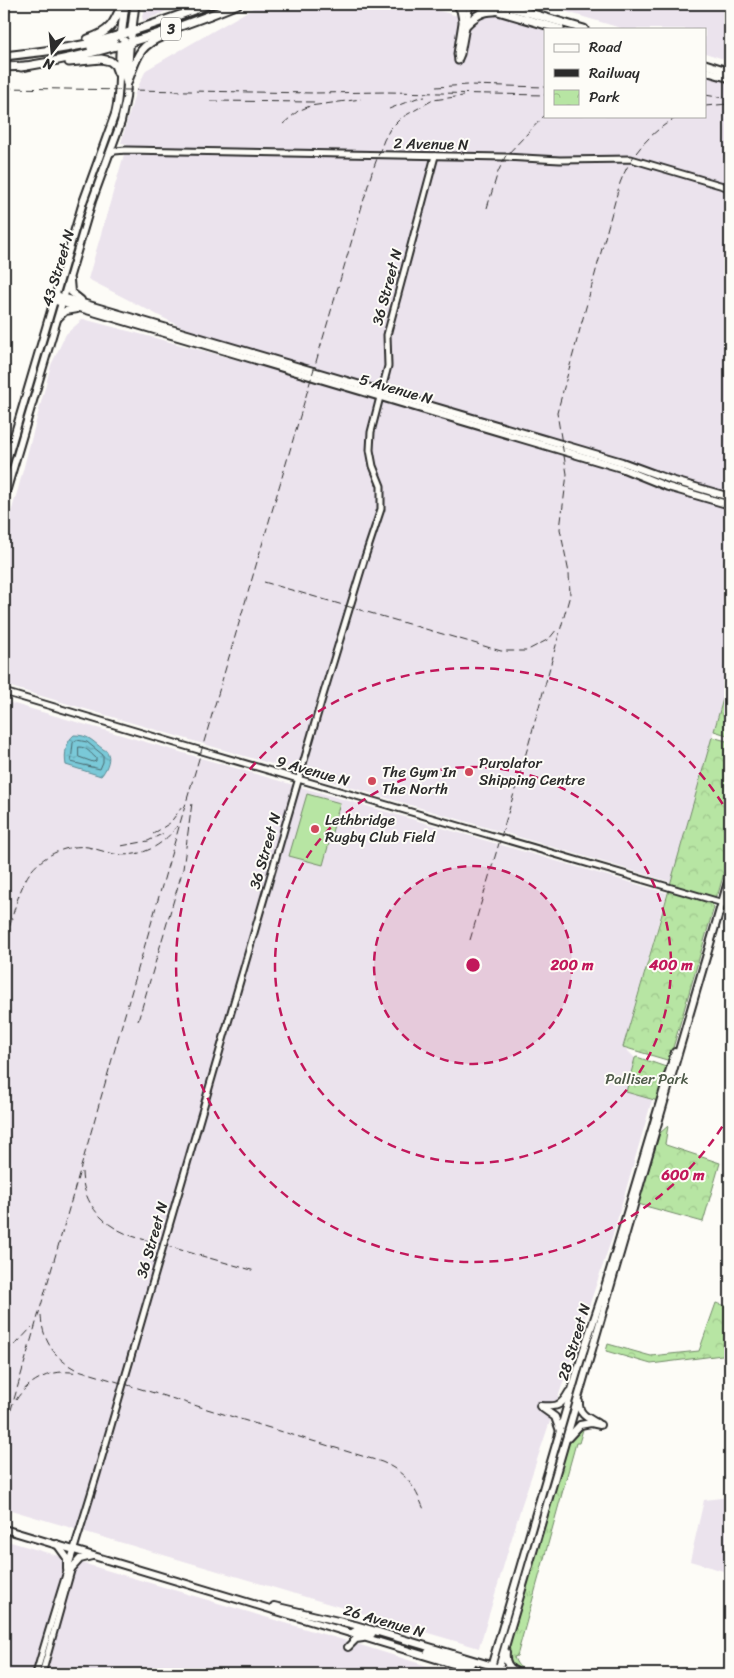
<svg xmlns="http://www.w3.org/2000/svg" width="734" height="1678" viewBox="0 0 734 1678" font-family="Sriracha,sans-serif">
<defs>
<pattern id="grass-tufts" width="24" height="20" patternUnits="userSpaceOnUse" patternTransform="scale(1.25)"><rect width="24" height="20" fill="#b7e5a3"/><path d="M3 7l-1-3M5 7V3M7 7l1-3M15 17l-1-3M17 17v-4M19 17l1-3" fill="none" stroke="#9ec58c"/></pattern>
<pattern id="park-crowns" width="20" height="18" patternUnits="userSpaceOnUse" patternTransform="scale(1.25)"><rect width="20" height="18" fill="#b7e5a3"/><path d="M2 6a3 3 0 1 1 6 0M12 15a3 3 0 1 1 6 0" fill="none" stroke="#9ec58c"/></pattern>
<pattern id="water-ripples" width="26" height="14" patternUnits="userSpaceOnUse" patternTransform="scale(1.25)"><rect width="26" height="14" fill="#7ac9d8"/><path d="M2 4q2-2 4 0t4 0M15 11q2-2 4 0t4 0" fill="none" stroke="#64a3af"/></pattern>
</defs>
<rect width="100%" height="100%" fill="#fdfcf7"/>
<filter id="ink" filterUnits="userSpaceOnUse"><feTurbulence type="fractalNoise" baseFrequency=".02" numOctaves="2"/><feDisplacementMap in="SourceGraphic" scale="10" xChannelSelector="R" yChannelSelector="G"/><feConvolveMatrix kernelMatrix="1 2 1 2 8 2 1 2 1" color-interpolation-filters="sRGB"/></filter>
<g filter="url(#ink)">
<g fill="#ebe3ed">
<polygon points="147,4 180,4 158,15 143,21 142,16"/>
<polygon points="260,4 263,4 267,11 285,4 415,4 458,16 469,4 560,29 545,29 545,116 705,116 705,71 730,78 730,496 381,392 179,326 88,279 127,144 121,143 135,93 146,70"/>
<polygon points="540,4 730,4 730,61 705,53 705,29 624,29"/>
<polygon points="83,319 379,397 621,468 730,508 730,628 728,638 730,640 730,674 671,882 4,685 4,536 18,489 51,365 66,334"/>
<polygon points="4,701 667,893 623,1046 635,1058 626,1091 652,1100 612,1238 522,1504 479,1648 4,1508"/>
<polygon points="730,1497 730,1573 690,1561 704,1500"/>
<polygon points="4,1540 357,1644 453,1674 4,1674"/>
</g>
<path fill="url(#grass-tufts)" stroke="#718867" d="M584,1426L579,1443H576L517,1656L514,1657C519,1672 529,1671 542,1674C530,1674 509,1673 507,1657C506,1654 508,1648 508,1645L567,1448L576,1429Z"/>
<g fill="url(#park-crowns)" stroke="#718867">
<polygon points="730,674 730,736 714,731"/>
<polygon points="712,737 730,742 730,852 718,894 714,897 670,885"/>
<polygon points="669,890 710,903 714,907 670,1058 667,1060 623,1047"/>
<polygon points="637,1057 666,1067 667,1070 658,1101 626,1092 635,1058"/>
<polygon points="668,1126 665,1144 666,1145 720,1163 703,1222 638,1204 660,1133"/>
<polygon points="716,1303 730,1307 730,1354 651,1364 606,1351 608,1344 651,1356 699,1351"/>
</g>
<polygon fill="#b7e5a3" stroke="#718867" points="307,794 340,803 323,865 289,856"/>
<path fill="url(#water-ripples)" stroke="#5a8a93" d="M74,735C89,735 92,741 103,749C106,751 107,750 108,754C111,760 105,772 101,776L66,765C64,755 66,741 74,735Z"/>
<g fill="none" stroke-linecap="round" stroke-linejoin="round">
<g stroke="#4b6a70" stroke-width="1">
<polygon points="77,740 87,742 103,755 103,762 100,769 71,762 73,743"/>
<path d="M79,747C87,747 90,753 96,758V761L93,762L79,757Z"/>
</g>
<defs>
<g id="minor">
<polyline points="458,60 457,54 465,4"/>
<polyline points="458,61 461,54 470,4"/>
<polyline points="109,154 115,151 126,150 505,157 560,160 631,159 730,188"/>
<polyline points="4,692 202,751 730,905"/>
<path d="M36,1674C55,1607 77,1541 97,1474L321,702L365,557L381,509V486L373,466L370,450L371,432L388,366L387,335L435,156"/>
<polyline points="42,1674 72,1567"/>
</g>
<g id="major">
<polyline points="70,280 71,292 81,300"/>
<polyline points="55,295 622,462 671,480 730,497"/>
<polyline points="53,300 621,468 668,487 730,505"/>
<polyline points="58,318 65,311 77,309"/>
<path d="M4,470L83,202L115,114C121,93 118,68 120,45"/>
<polyline points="4,499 92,201 121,122 126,98 130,43"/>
<path d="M579,1402C578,1414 588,1418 597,1423"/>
<path d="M540,1406C556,1407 561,1407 569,1392"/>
<polyline points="541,1407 555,1417 560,1431"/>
<polyline points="568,1438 580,1425 591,1423 600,1425"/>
<polyline points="4,1529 486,1674"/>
<polyline points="57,1544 67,1558 67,1569"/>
<polyline points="71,1569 80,1559 92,1556"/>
<polyline points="274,1606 355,1625 520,1674"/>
<polyline points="352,1633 357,1630 372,1634"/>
<polyline points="348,1647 356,1639 363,1638"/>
<polyline points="428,1652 471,1664"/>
<path d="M506,1652C505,1660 507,1667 515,1671"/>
<polyline points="489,1674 583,1352 604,1290 675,1052"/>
<path d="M497,1674C576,1408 652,1141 730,875"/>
</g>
<g id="highway">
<polyline points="457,4 461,10 463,20"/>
<polyline points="474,4 560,29"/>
<polyline points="499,4 584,29"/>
<path d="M466,25C475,16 482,11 494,11"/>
<polyline points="131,36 135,4"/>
<polyline points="121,37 125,4"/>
<path d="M88,39C110,32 114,24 122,4"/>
<polyline points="124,41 124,72 127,83"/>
<polyline points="91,48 114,41"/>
<path d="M4,56C32,53 59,50 87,44C129,34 170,19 210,4"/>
<polyline points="69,62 101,59 110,61 115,65 118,73"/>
<polyline points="705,64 730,72"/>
<polyline points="4,67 26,66"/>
<path d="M21,67C96,55 168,33 238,4"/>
<polyline points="705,71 730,78"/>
<path d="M127,83C137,59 137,46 163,36"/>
</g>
</defs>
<use href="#minor" stroke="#2b2b2b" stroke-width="9"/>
<use href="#major" stroke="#2b2b2b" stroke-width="10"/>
<use href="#highway" stroke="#2b2b2b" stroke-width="11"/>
<use href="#minor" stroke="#fdfcf7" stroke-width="5"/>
<use href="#major" stroke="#fdfcf7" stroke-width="6"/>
<use href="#highway" stroke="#fdfcf7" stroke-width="7"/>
<g stroke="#2b2b2b" stroke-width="1" stroke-dasharray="8 4" stroke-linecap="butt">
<polyline points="436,87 468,85 545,87"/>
<polyline points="4,88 314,93 387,92 545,95"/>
<polyline points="705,95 730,99"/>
<polyline points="210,101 314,102"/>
<polyline points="705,106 728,104"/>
<polyline points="389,109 417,98 425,97"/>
<polyline points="283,124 298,111 310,106 361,99"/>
<polyline points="487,208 498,172 505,157 545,115"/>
<polyline points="264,582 501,651 526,651 549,639 557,629"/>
<polyline points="153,834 170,823 182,807"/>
<polyline points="121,846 148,841 164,833"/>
<path d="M470,940L527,750L570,595L569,573L560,529L567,474L557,413L620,183C631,154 651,131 679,116"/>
<path d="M4,949C10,927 15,900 26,879C37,858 64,844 88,847C96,849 105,852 114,854C140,858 162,847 177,826"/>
<polyline points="138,1021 183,869 192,803"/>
<path d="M82,1172C83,1205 104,1227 135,1237L255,1271"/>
<path d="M41,1315C42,1339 54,1358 75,1369L382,1462C407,1473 415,1487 425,1512"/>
<polyline points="4,1351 17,1343 32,1327"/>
<path d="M16,1400C29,1379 54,1368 78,1373"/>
<polyline points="4,1434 183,813 372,172 384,140 390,129 401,118 433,100 463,96"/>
</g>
</g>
</g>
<circle cx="473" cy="965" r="99" fill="#c2185b" fill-opacity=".12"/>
<g fill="none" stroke="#c2185b" stroke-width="2.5" stroke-dasharray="9 6">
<circle cx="473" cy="965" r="99"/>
<circle cx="473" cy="965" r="198"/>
<path d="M730 1114A297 297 0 1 1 730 816"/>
</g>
<g fill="#d1495b" stroke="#fdfcf7" stroke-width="2">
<circle cx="469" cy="772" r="5"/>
<circle cx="372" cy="781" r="5"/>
<circle cx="315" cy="829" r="5"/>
</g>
<g text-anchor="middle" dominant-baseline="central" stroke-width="4" stroke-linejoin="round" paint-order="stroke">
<rect fill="#fdfcf7" stroke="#6a6a68" stroke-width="1" x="161" y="17.5" width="20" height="23" rx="4"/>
<g font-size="14" font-weight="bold" fill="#2b2b2b">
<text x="171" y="29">3</text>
</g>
<g font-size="15" fill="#2b2b2b" stroke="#fdfcf7">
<text transform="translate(431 144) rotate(1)">2 Avenue N</text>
<text transform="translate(58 268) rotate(-73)">43 Street N</text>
<text transform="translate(387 287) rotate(-75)">36 Street N</text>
<text transform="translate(396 389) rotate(16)">5 Avenue N</text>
<text transform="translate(313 771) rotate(16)">9 Avenue N</text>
<text transform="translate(265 851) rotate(-74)">36 Street N</text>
<text transform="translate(152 1240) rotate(-74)">36 Street N</text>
<text transform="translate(574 1342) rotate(-73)">28 Street N</text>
<text transform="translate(384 1621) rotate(16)">26 Avenue N</text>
</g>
<g font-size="15" fill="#2b2b2b" stroke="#fdfcf7" text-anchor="start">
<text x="479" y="763">Purolator<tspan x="479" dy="17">Shipping Centre</tspan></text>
<text x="382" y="772">The Gym In<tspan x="382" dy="17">The North</tspan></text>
<text x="325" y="820">Lethbridge<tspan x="325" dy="17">Rugby Club Field</tspan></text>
</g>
<g font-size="15" fill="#4e5a49" stroke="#fdfcf7">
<text x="647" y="1079">Palliser Park</text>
</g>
</g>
<circle cx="473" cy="965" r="8" fill="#c2185b" stroke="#fdfcf7" stroke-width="2.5"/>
<g font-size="15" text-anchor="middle" font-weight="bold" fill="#c2185b" stroke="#fdfcf7" stroke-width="4" stroke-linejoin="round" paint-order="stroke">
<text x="572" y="970">200 m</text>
<text x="671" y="970">400 m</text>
<text x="683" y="1180">600 m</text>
</g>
<rect width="734" height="1678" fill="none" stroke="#fdfcf7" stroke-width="20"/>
<rect x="10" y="10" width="714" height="1658" fill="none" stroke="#2b2b2b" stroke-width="2" filter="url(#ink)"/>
<rect x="544" y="28" width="162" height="90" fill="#fdfcf7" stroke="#a9a8a5"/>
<rect x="554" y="44" width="25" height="8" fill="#fdfcf7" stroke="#a9a8a5"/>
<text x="589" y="52" font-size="15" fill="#2b2b2b">Road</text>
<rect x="554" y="69" width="25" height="8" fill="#2b2b2b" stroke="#a9a8a5"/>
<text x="589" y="78" font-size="15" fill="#2b2b2b">Railway</text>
<rect x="554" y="90" width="25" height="15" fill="url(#park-crowns)" stroke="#a9a8a5"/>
<text x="589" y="102" font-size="15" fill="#2b2b2b">Park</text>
<g transform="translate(52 52) rotate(196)" stroke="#fdfcf7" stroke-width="4" paint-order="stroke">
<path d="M0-4L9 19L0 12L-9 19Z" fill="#2b2b2b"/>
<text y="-8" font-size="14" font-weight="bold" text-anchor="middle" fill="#2b2b2b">N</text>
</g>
</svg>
